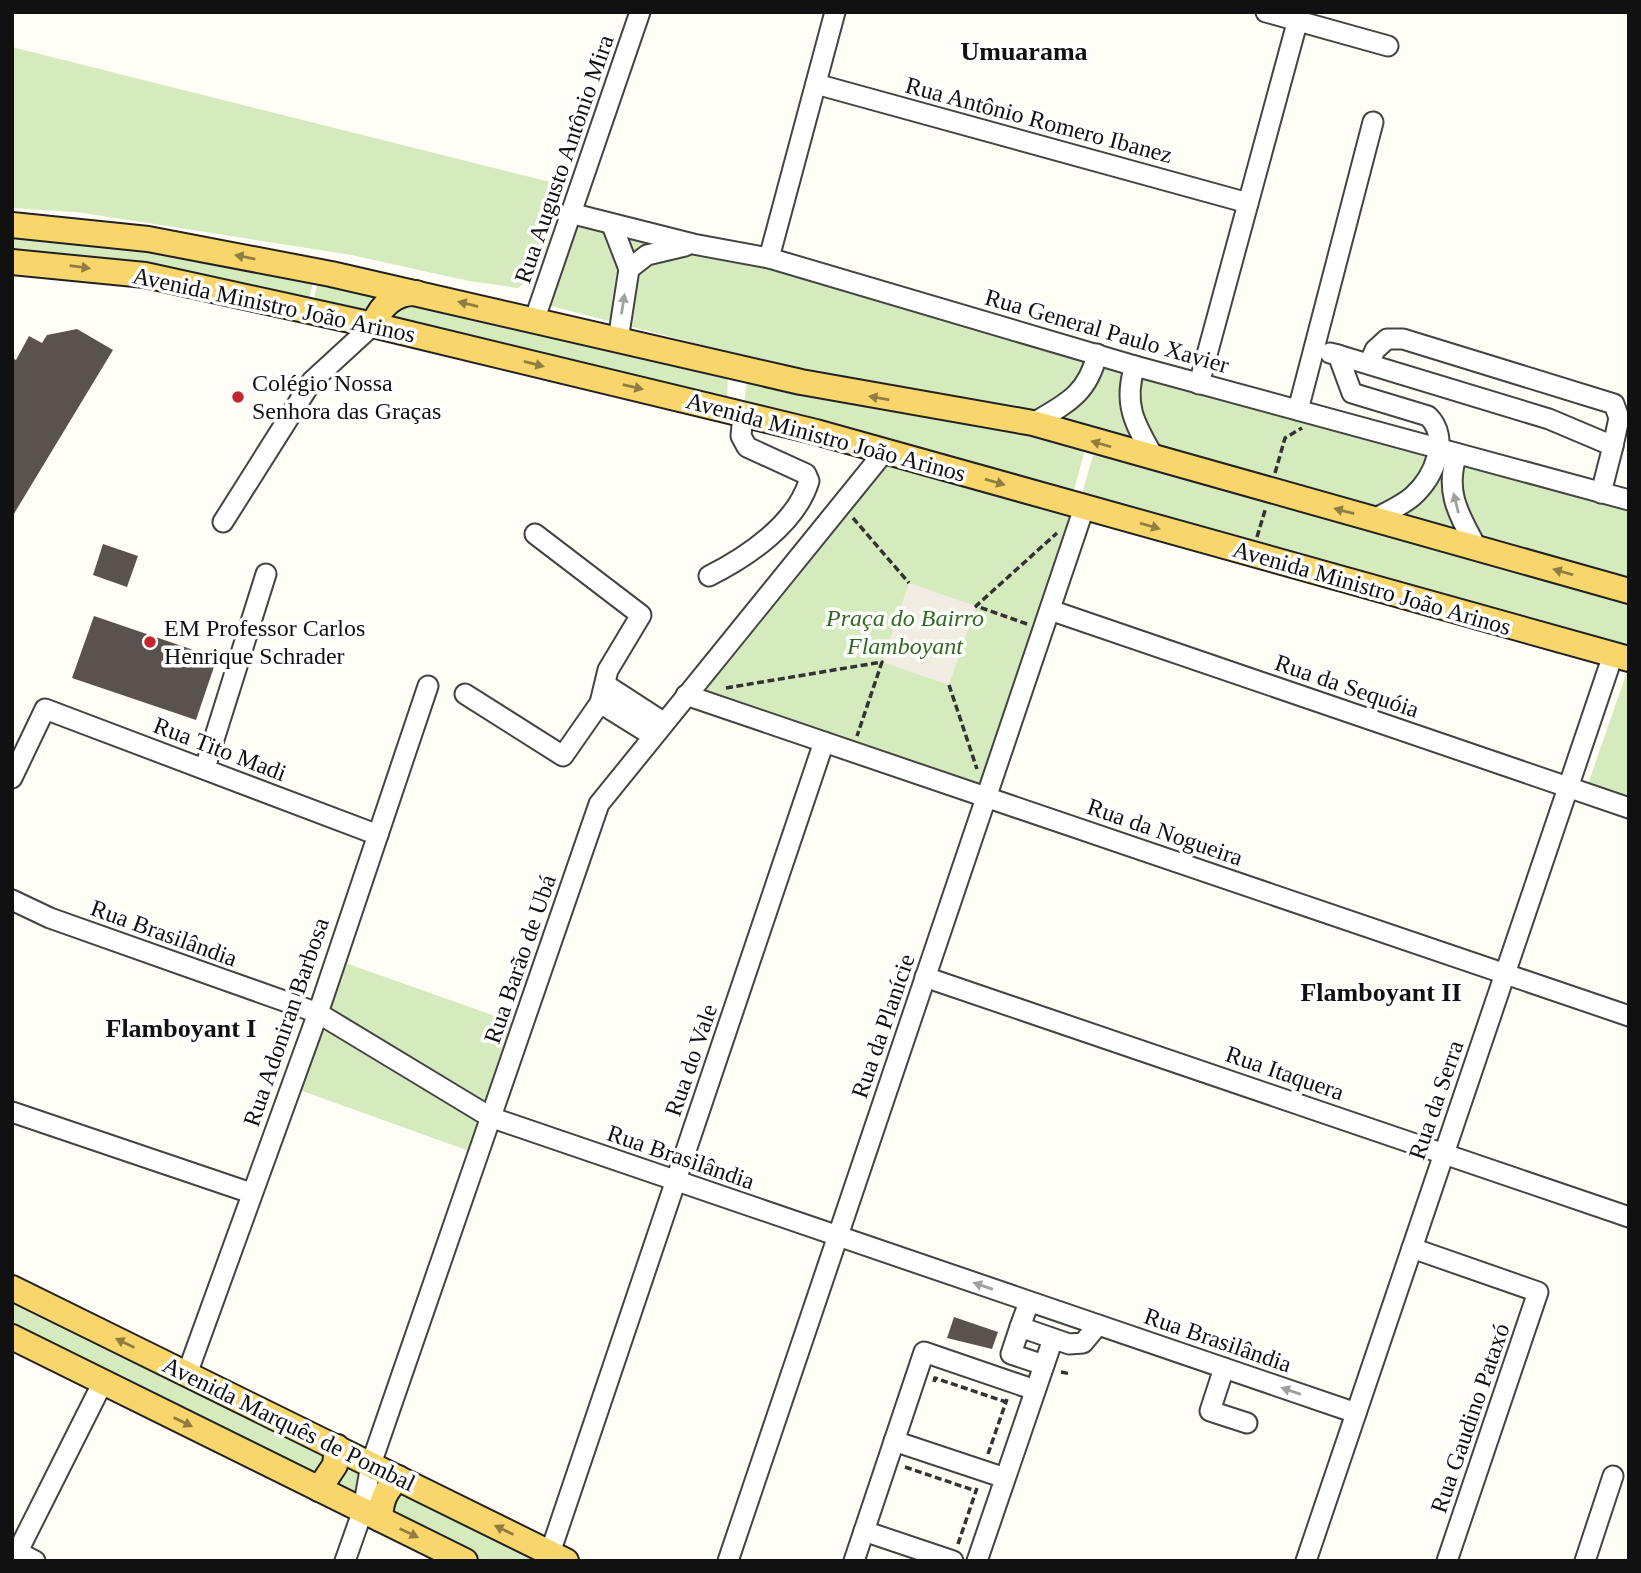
<svg xmlns="http://www.w3.org/2000/svg" width="1641" height="1573" viewBox="0 0 1641 1573" font-family="Georgia,serif">
<rect width="100%" height="100%" fill="#fffdf5"/>
<g fill="#d5ebbd">
<path d="M12,47L562,185C553,221 550,265 518,288L469,281L351,255L168,226L76,212L12,208Z"/>
<polygon points="579,221 774,268 1317,427 1428,453 1629,507 1629,584 547,305"/>
<polygon points="12,227 315,273 308,304 12,259"/>
<polygon points="320,275 728,372 727,402 312,306"/>
<polygon points="748,374 1087,442 1071,501 744,404"/>
<polygon points="1095,449 1629,602 1629,649 1081,497"/>
<polygon points="885,451 1084,508 986,797 686,695"/>
<polygon points="1629,666 1629,801 1587,787"/>
<polygon points="337,960 512,1022 469,1151 294,1088"/>
<polygon points="12,1304 536,1561 485,1561 12,1329"/>
</g>
<polygon fill="#f1ede2" points="909,583 976,606 949,685 882,662"/>
<g fill="#5a524d">
<polygon points="77,329 113,350 12,517 12,358 16,360 29,336 42,343 47,335"/>
<polygon points="103,544 138,556 127,587 93,575"/>
<polygon points="94,616 217,658 196,720 72,678"/>
<polygon points="954,1317 998,1332 992,1349 947,1338"/>
</g>
<g fill="none" stroke-linecap="round" stroke-linejoin="round">
<defs>
<g id="minor">
<polyline points="1266,12 1388,46"/>
<polyline points="816,84 1248,203"/>
<polyline points="570,213 693,244 769,258 1135,366 1629,500"/>
<polyline points="612,225 629,269 618,340"/>
<polyline points="769,258 835,12"/>
<polyline points="629,269 647,255 685,246"/>
<polyline points="534,321 640,12"/>
<path d="M1330,353L1338,355L1352,393L1428,416C1451,438 1434,477 1413,496C1403,505 1387,512 1374,519"/>
<polyline points="1338,355 1549,419 1613,446 1619,418 1614,404 1403,339 1387,339 1375,350 1369,364"/>
<path d="M1135,366C1122,405 1136,426 1155,459"/>
<polyline points="1199,384 1300,12"/>
<polyline points="1298,410 1373,122"/>
<path d="M1033,423C1066,404 1088,394 1097,354"/>
<path d="M1457,454C1444,492 1459,515 1477,548"/>
<polyline points="1601,493 1613,446"/>
<polyline points="223,522 312,381 373,325"/>
<polyline points="535,534 641,615 608,670 600,703"/>
<path d="M709,576C747,557 796,524 809,481L806,474L747,447L741,436L743,414"/>
<polyline points="1050,610 1629,808"/>
<polyline points="606,685 663,722"/>
<polyline points="465,694 563,756 600,703 653,736"/>
<polyline points="686,695 1629,1016"/>
<polyline points="205,768 266,574"/>
<polyline points="12,778 45,709 378,835"/>
<polyline points="12,900 50,918 318,1013 490,1117 1356,1413"/>
<polyline points="925,977 1629,1217"/>
<polyline points="12,1112 251,1193"/>
<polyline points="1412,1248 1538,1292 1447,1561"/>
<polyline points="1029,1302 1020,1327 1069,1344 1083,1343 1098,1325"/>
<polyline points="1020,1327 1011,1354 1044,1365"/>
<polyline points="1224,1368 1210,1411 1247,1423"/>
<polyline points="187,1374 318,1013 428,686"/>
<polyline points="894,1441 1005,1478"/>
<polyline points="864,1531 953,1561"/>
<polyline points="12,1549 35,1561"/>
<polyline points="550,1553 824,742"/>
<polyline points="13,1561 103,1382"/>
<polyline points="345,1561 363,1510 371,1464 599,804 885,451"/>
<polyline points="728,1561 1084,508"/>
<polyline points="854,1561 924,1352 1035,1390"/>
<polyline points="977,1561 1053,1339"/>
<polyline points="1306,1561 1613,655"/>
<polyline points="1585,1561 1613,1476"/>
</g>
<g id="major">
<polyline points="12,225 148,239 331,274 801,382 1033,423 1629,591"/>
<polyline points="12,262 145,275 373,325 816,432 1629,659"/>
<path d="M373,325C381,306 394,292 416,293"/>
<polyline points="12,1288 566,1561"/>
<polyline points="12,1337 465,1561"/>
<polyline points="319,1489 335,1465 337,1447"/>
<path d="M380,1519C381,1500 385,1491 398,1478"/>
</g>
</defs>
<use href="#minor" stroke="#444" stroke-width="23"/>
<use href="#major" stroke="#222" stroke-width="28"/>
<g stroke="#333" stroke-width="3.5" stroke-dasharray="7 3.5" stroke-linecap="butt">
<polyline points="1275,473 1285,438 1302,428"/>
<polyline points="853,518 909,583"/>
<polyline points="1257,537 1266,507"/>
<polyline points="1027,624 976,606 1057,533"/>
<polyline points="949,685 977,769"/>
<polyline points="726,688 882,662 857,736"/>
<polyline points="1061,1372 1071,1374"/>
<polyline points="934,1382 935,1378 1006,1402"/>
<polyline points="988,1454 1007,1399"/>
<polyline points="905,1467 976,1491"/>
<polyline points="958,1544 977,1488"/>
</g>
<use href="#minor" stroke="#fff" stroke-width="19"/>
<use href="#major" stroke="#f9d66b" stroke-width="24"/>
</g>
<defs><path id="oneway-solid" d="M-6-.8H1V-3.2L6.5 0L1 3.2V.8H-6Z" transform="scale(1.75)"/></defs>
<g fill="#917d42">
<use href="#oneway-solid" transform="translate(245 257) rotate(-169)"/>
<use href="#oneway-solid" transform="translate(80 267) rotate(7)"/>
<use href="#oneway-solid" transform="translate(468 304) rotate(-166)"/>
<use href="#oneway-solid" transform="translate(534 364) rotate(14)"/>
<use href="#oneway-solid" transform="translate(633 387) rotate(13)"/>
<use href="#oneway-solid" transform="translate(879 398) rotate(-170)"/>
<use href="#oneway-solid" transform="translate(1101 444) rotate(-164)"/>
<use href="#oneway-solid" transform="translate(995 482) rotate(16)"/>
<use href="#oneway-solid" transform="translate(1344 511) rotate(-165)"/>
<use href="#oneway-solid" transform="translate(1150 526) rotate(16)"/>
<use href="#oneway-solid" transform="translate(1563 572) rotate(-164)"/>
<use href="#oneway-solid" transform="translate(125 1343) rotate(-154)"/>
<use href="#oneway-solid" transform="translate(183 1422) rotate(26)"/>
<use href="#oneway-solid" transform="translate(504 1530) rotate(-154)"/>
<use href="#oneway-solid" transform="translate(409 1533) rotate(26)"/>
</g>
<g fill="#a0a0a0">
<use href="#oneway-solid" transform="translate(623 304) rotate(-81)"/>
<use href="#oneway-solid" transform="translate(1456 503) rotate(-104)"/>
<use href="#oneway-solid" transform="translate(983 1286) rotate(-161)"/>
<use href="#oneway-solid" transform="translate(1291 1391) rotate(-161)"/>
</g>
<g fill="#c4262e" stroke="#fff" stroke-width="2.5">
<circle cx="238" cy="397" r="7"/>
<circle cx="150" cy="642" r="7"/>
</g>
<g text-anchor="middle" dominant-baseline="central" stroke-width="7" stroke-linejoin="round" paint-order="stroke">
<g font-size="24" fill="#111" stroke="#fff">
<text transform="translate(1039 120) rotate(15)">Rua Antônio Romero Ibanez</text>
<text transform="translate(564 159) rotate(-71)">Rua Augusto Antônio Mira</text>
<text transform="translate(274 305) rotate(12)">Avenida Ministro João Arinos</text>
<text transform="translate(1107 331) rotate(16)">Rua General Paulo Xavier</text>
<text transform="translate(826 437) rotate(15)">Avenida Ministro João Arinos</text>
<text transform="translate(1372 588) rotate(16)">Avenida Ministro João Arinos</text>
<text transform="translate(1347 686) rotate(19)">Rua da Sequóia</text>
<text transform="translate(220 749) rotate(21)">Rua Tito Madi</text>
<text transform="translate(1165 832) rotate(19)">Rua da Nogueira</text>
<text transform="translate(164 933) rotate(20)">Rua Brasilândia</text>
<text transform="translate(520 959) rotate(-71)">Rua Barão de Ubá</text>
<text transform="translate(286 1022) rotate(-71)">Rua Adoniran Barbosa</text>
<text transform="translate(883 1026) rotate(-71)">Rua da Planície</text>
<text transform="translate(691 1060) rotate(-71)">Rua do Vale</text>
<text transform="translate(1285 1073) rotate(19)">Rua Itaquera</text>
<text transform="translate(1436 1100) rotate(-71)">Rua da Serra</text>
<text transform="translate(681 1157) rotate(19)">Rua Brasilândia</text>
<text transform="translate(1218 1340) rotate(19)">Rua Brasilândia</text>
<text transform="translate(1470 1418) rotate(-71)">Rua Gaudino Pataxó</text>
<text transform="translate(289 1424) rotate(26)">Avenida Marquês de Pombal</text>
</g>
<g font-size="24" fill="#111" stroke="#fff" text-anchor="start">
<text x="252" y="383">Colégio Nossa<tspan x="252" dy="28">Senhora das Graças</tspan></text>
<text x="164" y="628">EM Professor Carlos<tspan x="164" dy="28">Henrique Schrader</tspan></text>
</g>
<g font-size="24" font-style="italic" fill="#2f6b1f" stroke="#fff">
<text x="905" y="618">Praça do Bairro<tspan x="905" dy="28">Flamboyant</tspan></text>
</g>
<g font-size="26" font-weight="bold" fill="#111" stroke="#fff">
<text x="1024" y="51">Umuarama</text>
<text x="1381" y="992">Flamboyant II</text>
<text x="181" y="1028">Flamboyant I</text>
</g>
</g>
<rect width="1641" height="1573" fill="none" stroke="#111111" stroke-width="28"/>
</svg>
